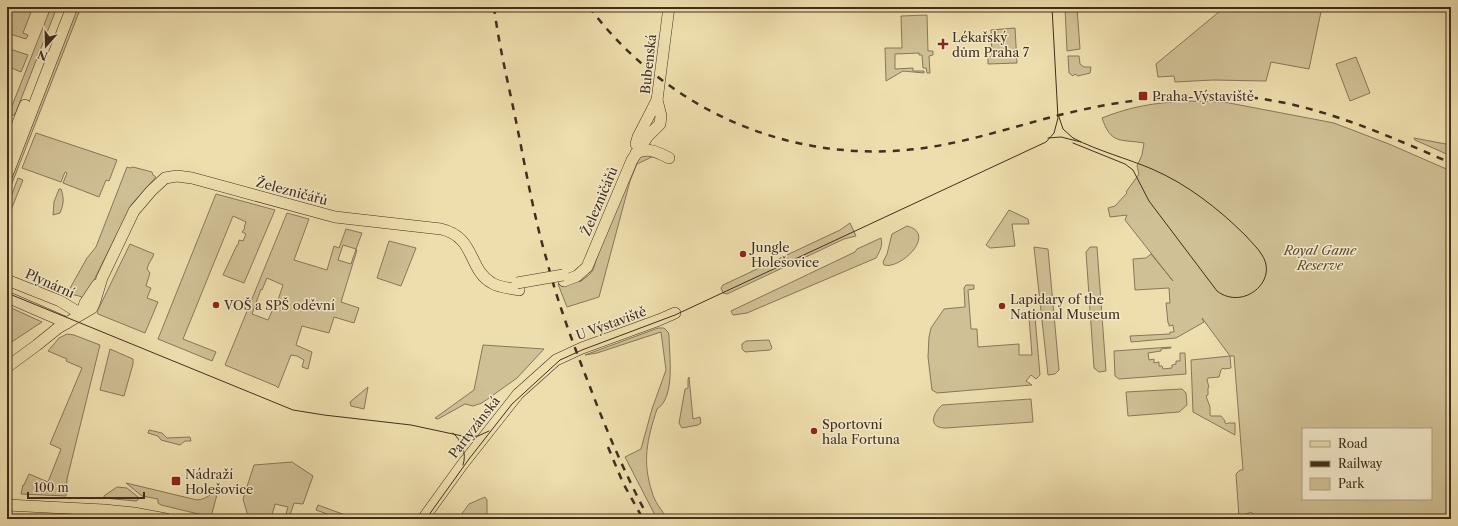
<svg xmlns="http://www.w3.org/2000/svg" width="1458" height="526" viewBox="0 0 1458 526" font-family="'Libre Caslon Text',serif">
<rect width="100%" height="100%" fill="#eedead"/>
<filter id="stains"><feTurbulence type="fractalNoise" baseFrequency=".005" numOctaves="4"/><feColorMatrix values="0 0 0 0 .2 0 0 0 0 .09 0 0 0 0 .02 0 0 0 .5 -.17"/></filter>
<radialGradient id="worn" r=".72"><stop offset=".6" stop-color="#630" stop-opacity="0"/><stop offset="1" stop-color="#630" stop-opacity=".3"/></radialGradient>
<g fill="#d0c095" stroke="#887759" fill-rule="evenodd">
<polygon points="7,7 33,7 23,33 28,35 26,39 7,33"/>
<polygon points="51,7 57,7 16,112 14,115 8,116"/>
<polygon points="77,7 81,7 7,196 7,190"/>
<polygon points="1065,7 1077,7 1080,49 1067,51"/>
<polygon points="1228,7 1322,7 1309,69 1271,62 1266,81 1213,80 1175,82 1174,76 1158,77 1156,64 1220,11"/>
<polygon points="927,15 928,51 933,51 933,55 929,56 930,73 927,73 926,68 923,68 922,55 919,55 919,53 895,54 895,69 913,68 913,71 924,71 924,73 903,71 886,81 885,48 902,48 901,16"/>
<polygon points="1015,28 1017,63 988,64 988,57 992,56 991,30"/>
<polygon points="7,48 28,55 21,72 7,66"/>
<polygon points="1068,56 1079,56 1080,64 1084,67 1091,67 1090,73 1078,76 1075,74 1073,76 1069,73"/>
<polygon points="1356,57 1370,93 1350,101 1336,64"/>
<path d="M1187,101L1224,102L1334,123L1389,144L1451,171V519H1258L1251,512L1239,517L1236,474L1240,470H1243L1234,356H1230L1231,368L1224,369L1223,368L1221,370L1219,377L1208,378L1207,380L1209,387L1208,388V395L1206,396L1210,407V415L1211,416H1221L1225,421V423L1227,424L1228,423H1235V435L1193,412L1191,360L1230,356L1202,318L1204,322L1176,338L1131,342L1130,336L1170,334V332H1174L1173,325L1169,326V324L1168,323L1166,303H1170L1169,288L1135,290L1133,259L1146,258L1151,254L1173,281L1125,220L1127,215L1110,217L1108,208L1115,206L1127,193L1126,192L1139,174L1137,166L1142,155L1144,143C1121,139 1111,145 1102,118C1132,106 1154,103 1187,101ZM1303,429H1431V499H1303Z"/>
<polygon points="36,133 117,160 109,181 106,180 99,197 63,183 67,173 65,172 61,182 22,168"/>
<polygon points="1414,138 1451,145 1451,156 1415,140"/>
<polygon points="646,154 654,156 637,164 630,181 599,297 567,307 558,284 581,281 589,275 593,270 602,242 637,161 640,157"/>
<polygon points="127,167 130,168 133,167 152,172 153,175 156,177 132,204 86,296 84,298 79,296 70,294 69,292 69,290 87,258 96,247"/>
<polygon points="18,178 23,180 7,220 7,207"/>
<path d="M59,189H61C64,198 64,204 60,213L53,215L54,202Z"/>
<polygon points="216,194 275,210 244,283 223,275 237,245 238,245 239,240 243,241 246,234 242,232 245,228 244,227 246,222 233,216 183,339 216,352 212,361 158,339"/>
<polygon points="1009,210 1028,219 1029,224 1012,224 1015,246 990,248 986,245"/>
<path d="M287,213L309,219L294,260L327,270L334,246L339,248L346,229L362,233L356,249L357,250L341,302L359,308L354,323L334,317L329,333L302,326L296,345L312,352L308,369L302,367L304,360L297,356L291,355L278,388L276,386L225,365ZM343,245L356,249L351,264L338,260ZM267,278L283,285L275,309H273L268,320L252,314L261,289L262,290Z"/>
<polygon points="850,223 856,236 844,239 727,294 723,293 721,288 723,285 840,230"/>
<path d="M907,226C938,234 900,270 884,265L883,262L887,254L892,234Z"/>
<path d="M881,238C883,245 880,251 876,258L747,313L733,315L731,311L855,252L857,249Z"/>
<polygon points="389,241 416,248 401,286 377,278"/>
<path d="M130,244L154,254C152,260 148,263 147,269L150,273L146,286L151,288L147,298L158,302L145,333L98,314L97,312Z"/>
<polygon points="1034,247 1048,249 1059,370 1055,374 1048,375"/>
<polygon points="1090,247 1097,247 1106,371 1099,372 1094,368 1086,252"/>
<polygon points="966,285 974,285 974,289 968,290 971,329 977,329 978,347 1019,344 1019,355 1032,355 1029,317 1035,317 1040,375 1036,379 1031,375 1026,381 1032,385 937,393 932,390 928,357 929,337 931,328 944,309 965,307 964,288"/>
<polygon points="7,306 42,322 7,345"/>
<path d="M658,328H664L668,332L669,335C669,354 676,397 657,409C647,440 642,461 652,492C654,501 662,511 668,519H657L625,457L641,449L652,409L666,370L661,332L597,353L585,355Z"/>
<polygon points="67,334 74,335 100,345 67,479 66,496 21,494 23,485 24,485 29,474 48,482 61,449 50,444 82,368 66,361 67,359 48,351 59,338"/>
<polygon points="769,340 772,348 770,350 745,352 742,349 742,344 746,341"/>
<polygon points="483,345 544,349 517,378 482,403 473,406 465,404 438,419 435,418 474,390"/>
<polygon points="1171,347 1171,348 1161,349 1161,351 1148,353 1149,360 1154,359 1154,363 1159,362 1159,366 1162,366 1163,369 1172,368 1172,365 1176,364 1176,361 1180,361 1180,353 1185,353 1186,374 1119,379 1115,376 1114,351"/>
<polygon points="110,349 133,359 133,364 124,396 100,390"/>
<polygon points="689,377 693,419 700,417 701,423 698,425 682,428 679,423 685,389 688,388 688,379"/>
<polygon points="368,387 364,409 351,406 350,402"/>
<polygon points="1182,389 1186,393 1187,405 1179,412 1128,416 1126,392"/>
<path d="M1031,399L1033,422L946,428C928,428 932,414 942,405Z"/>
<polygon points="149,430 162,433 167,438 190,437 191,441 185,441 180,445 161,440 158,436 148,433"/>
<polygon points="292,462 313,476 303,504 294,503 290,515 286,514 288,507 275,504 271,519 249,519 243,499 254,465"/>
<path d="M126,483L197,500C206,499 212,495 216,487H219L211,517L161,505L158,503V499L142,496Z"/>
<polygon points="117,487 127,488 138,497 138,500 136,501 104,498 104,496"/>
<polygon points="485,497 487,500 487,517 484,519 465,518 461,515 469,504"/>
<polygon points="318,505 356,519 341,519 316,510"/>
</g>
<g fill="none" stroke-linecap="round" stroke-linejoin="round">
<defs>
<g id="major">
<polyline points="636,144 638,137 657,100"/>
<polyline points="7,151 25,105"/>
<path d="M636,153C649,147 657,152 669,158"/>
<polyline points="7,175 72,7"/>
<polyline points="7,280 60,301 81,314"/>
<polyline points="564,281 577,276 587,267 632,160 648,136 660,124 661,116 657,100 669,7"/>
<polyline points="7,297 67,323"/>
<polyline points="81,314 85,303 97,285"/>
<path d="M7,367L37,345L58,328L92,308L95,301L102,278L134,211L151,191L165,178L177,176L192,178L335,217L441,229C476,237 468,270 492,283C500,288 511,288 519,290"/>
<polyline points="7,505 104,510 134,513 166,519"/>
<polyline points="423,519 462,465 518,394 556,360 582,348 659,320 675,313"/>
</g>
</defs>
<use href="#major" stroke="#402e1d" stroke-width="12"/>
<use href="#major" stroke="#eedead" stroke-width="11"/>
<g stroke="#402e1d" stroke-width="1">
<path d="M1059,117L1063,129L1073,138C1098,151 1126,158 1152,169C1187,184 1219,209 1246,236C1251,242 1258,248 1262,255C1279,281 1243,311 1217,291L1149,201L1133,170L1125,164L1073,143"/>
<polyline points="1048,138 1061,137 1081,142"/>
<polyline points="7,293 293,410 324,415 411,425 467,437 478,436 489,431"/>
<path d="M453,433C462,441 467,454 463,465"/>
<polyline points="426,519 469,459 512,404 560,360 582,350 675,315 1046,142 1054,133 1058,118 1052,7"/>
</g>
<g stroke="#402e1d" stroke-width="2.5" stroke-dasharray="7 7" stroke-linecap="butt">
<path d="M494,7C499,47 509,86 517,126C526,171 534,217 547,261C558,304 574,346 590,387C607,432 626,476 649,519"/>
<path d="M589,7C672,117 806,171 942,145C985,137 1026,123 1068,113C1114,102 1160,96 1206,95C1296,94 1370,128 1451,163"/>
<polyline points="608,447 623,483 643,519"/>
</g>
<defs>
<polyline id="major-bridge" points="517,283 563,275"/>
</defs>
<use href="#major-bridge" stroke="#402e1d" stroke-width="12" stroke-linecap="butt"/>
<use href="#major-bridge" stroke="#eedead" stroke-width="11"/>
</g>
<g fill="#8f2418" stroke="#f4eaca" stroke-width="1.5">
<path d="M941 38h4v4h4v4h-4v4h-4v-4h-4v-4h4z"/>
<rect x="1138" y="91" width="10" height="10" rx="2"/>
<circle cx="743" cy="254" r="4"/>
<circle cx="216" cy="305" r="4"/>
<circle cx="1002" cy="306" r="4"/>
<circle cx="814" cy="431" r="4"/>
<rect x="171" y="476" width="10" height="10" rx="2"/>
</g>
<g text-anchor="middle" dominant-baseline="central" stroke-width="3" stroke-linejoin="round" paint-order="stroke">
<g font-size="13" fill="#402e1d" stroke="#f4eaca" text-anchor="start">
<text x="952" y="37">Lékařský<tspan x="952" dy="15">dům Praha 7</tspan></text>
<text x="1152" y="96">Praha-Výstaviště</text>
<text x="751" y="247">Jungle<tspan x="751" dy="15">Holešovice</tspan></text>
<text x="1010" y="299">Lapidary of the<tspan x="1010" dy="15">National Museum</tspan></text>
<text x="224" y="305">VOŠ a SPŠ oděvní</text>
<text x="822" y="424">Sportovní<tspan x="822" dy="15">hala Fortuna</tspan></text>
<text x="185" y="474">Nádraží<tspan x="185" dy="15">Holešovice</tspan></text>
</g>
<g font-size="13" fill="#402e1d" stroke="#f4eaca">
<text transform="translate(648 64) rotate(-84)">Bubenská</text>
<text transform="translate(292 191) rotate(15)">Železničářů</text>
<text transform="translate(599 201) rotate(-67)">Železničářů</text>
<text transform="translate(50 283) rotate(24)">Plynární</text>
<text transform="translate(611 323) rotate(-20)">U Výstaviště</text>
<text transform="translate(474 427) rotate(-52)">Partyzánská</text>
</g>
<g font-size="13" font-style="italic" fill="#5d4b35" stroke="#f4eaca">
<text x="1320" y="250">Royal Game<tspan x="1320" dy="15">Reserve</tspan></text>
</g>
</g>
<rect width="1458" height="526" fill="none" stroke="#eedead" stroke-width="24"/>
<rect x="8" y="8" width="1442" height="510" fill="none" stroke="#402e1d" stroke-width="2"/>
<rect x="12" y="12" width="1434" height="502" fill="none" stroke="#402e1d"/>
<rect x="1302" y="428" width="130" height="72" fill="#f4eaca" stroke="#ac9f85"/>
<rect x="1310" y="441" width="20" height="6" fill="#eedead" stroke="#ac9f85"/>
<text x="1338" y="448" font-size="12" fill="#402e1d">Road</text>
<rect x="1310" y="461" width="20" height="6" fill="#402e1d" stroke="#ac9f85"/>
<text x="1338" y="468" font-size="12" fill="#402e1d">Railway</text>
<rect x="1310" y="478" width="20" height="12" fill="#d0c095" stroke="#ac9f85"/>
<text x="1338" y="488" font-size="12" fill="#402e1d">Park</text>
<g transform="translate(46 46) rotate(200)" stroke="#f4eaca" stroke-width="3" paint-order="stroke">
<path d="M0-3L7 15L0 10L-7 15Z" fill="#402e1d"/>
<text y="-6" font-size="11" font-weight="bold" text-anchor="middle" fill="#402e1d">N</text>
</g>
<path d="M28 492v6h116v-6" fill="none" stroke="#402e1d" stroke-width="2"/>
<text x="34" y="492" font-size="12" fill="#402e1d" stroke="#f4eaca" stroke-width="3" paint-order="stroke">100 m</text>
<rect width="100%" height="100%" filter="url(#stains)"/>
<rect width="100%" height="100%" fill="url(#worn)"/>
</svg>
